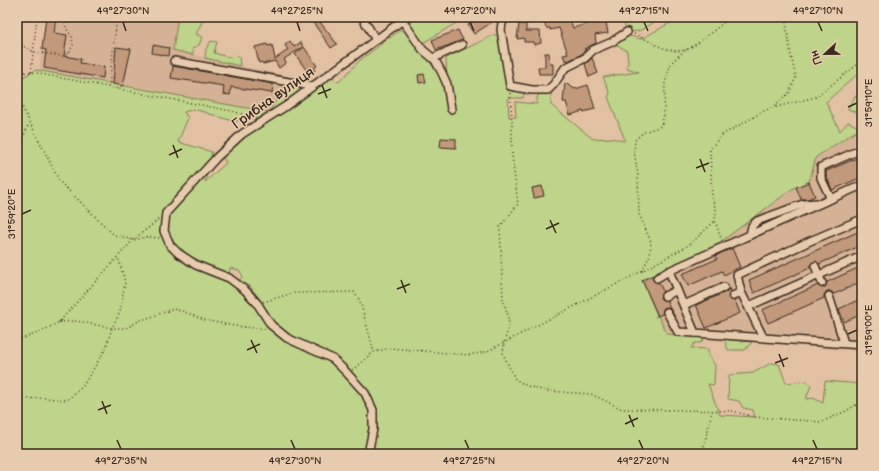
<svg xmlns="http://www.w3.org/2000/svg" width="879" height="471" viewBox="0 0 879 471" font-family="'Balsamiq Sans',sans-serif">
<rect width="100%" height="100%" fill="#e2c1a3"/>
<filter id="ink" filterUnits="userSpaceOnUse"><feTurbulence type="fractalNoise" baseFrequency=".025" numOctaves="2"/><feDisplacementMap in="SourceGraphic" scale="8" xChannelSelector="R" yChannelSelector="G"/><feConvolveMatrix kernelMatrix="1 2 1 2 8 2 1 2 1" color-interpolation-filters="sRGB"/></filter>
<g filter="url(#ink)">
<g fill="#d5b295">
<polygon points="46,17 178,17 173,50 291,77 269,112 39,71"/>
<polygon points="862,127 862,351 667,334 642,280 711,249 792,189 809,182 816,157"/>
</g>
<g fill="#bed48a" stroke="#7c7f54" fill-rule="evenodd">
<polygon points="178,17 203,17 202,22 196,34 202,37 199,45 193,48 193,55 173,50"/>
<path d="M418,17H466L418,46L447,86L446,58L494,35L501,37L509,84L508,89H525L523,98H508L509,117H516L515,102L537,104V97L544,90L551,88V105L593,139L612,138L624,141L625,140L608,97L610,94L603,77L639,72L627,68L628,62L627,51L616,44L626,35L641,39L681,17H862V70L826,102L840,131L848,122L861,128L816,157L809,182L792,189L711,249L642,280L657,315L655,317L658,316L667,334L704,338L701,343H695L691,348L708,349V355L715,365L714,385L708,384L720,415L755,417L753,410L743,408L739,401L728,399L729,375L753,373L771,363L779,364L786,383L806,381L811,385L806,399L813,398L823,403L825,381L862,384V454H17V89L23,77L36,70L269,112L288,82L301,84L304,92L326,76L339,82L360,60ZM194,109L236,122L244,115L262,120L221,153L226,163L205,182L212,152L178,142L188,118L184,112ZM181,248L188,255L199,260L196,265L178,253ZM230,268L239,270L243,276L239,281L245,286H250L258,297L257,303L229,278Z"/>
<polygon points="622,17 652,17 650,18 653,23 639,31 627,32"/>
<polygon points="211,41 217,42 214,53 228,57 239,56 240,66 205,58 206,49"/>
<polygon points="855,96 862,99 862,110 855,112 848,109"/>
<polygon points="724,339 752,342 745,350 728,350"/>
</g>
<g fill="#c2997a" stroke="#3b2a1e">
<polygon points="46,17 56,17 54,33 67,35 64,56 81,59 80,63 104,67 103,78 44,68 46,50 42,49"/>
<polygon points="318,17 322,21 320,22 337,44 331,48 312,21"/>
<polygon points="480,17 500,17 474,34 468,25"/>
<polygon points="543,17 569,17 573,28 597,21 596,18 605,17 608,33 595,35 596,43 584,49 586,49 582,54 568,61 568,60 565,60 563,55 568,54 559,28 550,30 550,28 546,28"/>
<polygon points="519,24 526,24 526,31 540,31 541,43 534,45 533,42 524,42 524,38 517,39"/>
<polygon points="458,30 463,40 436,50 432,40"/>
<polygon points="290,41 294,47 301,42 303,47 284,59 286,63 279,68 275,61 263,64 262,62 259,63 255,47 267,44 268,46 272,45 275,59 288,50 285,45"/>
<polygon points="153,45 169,48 168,56 152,53"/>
<polygon points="116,47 131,49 123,86 113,84"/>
<polygon points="304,47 317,66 314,68 315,70 309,74 295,54"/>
<polygon points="545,53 549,53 550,64 553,64 553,74 539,74 538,67 545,67"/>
<polygon points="592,58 598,73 589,77 585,64"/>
<polygon points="173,66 273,84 272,93 231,87 230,95 223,94 224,86 171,78"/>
<polygon points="424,74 426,82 419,83 418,75"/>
<polygon points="565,83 575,89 588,85 595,109 583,112 583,111 570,115 566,102 563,102"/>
<polygon points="441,138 456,139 456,148 440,147"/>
<polygon points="862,156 862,177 832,190 826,175 826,171"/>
<polygon points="809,182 815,196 808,199 801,199 796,187"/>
<polygon points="542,186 544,196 534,198 532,188"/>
<polygon points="862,230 862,245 819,264 816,261 813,262 810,265 810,268 754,293 749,280"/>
<polygon points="732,248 740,267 724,275 722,271 688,286 682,274 717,259 715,256"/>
<polygon points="862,266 862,282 834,294 830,291 827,291 824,295 824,298 768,323 762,310 818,285 821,288 824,287 826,286 827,282"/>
<polygon points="654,275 653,280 655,282 659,283 663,291 661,294 660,298 663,300 667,301 670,308 667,307 664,308 663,310 662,314 658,316 642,280"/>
<polygon points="730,288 731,291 729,294 728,298 731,300 735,301 740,313 706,328 696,305 726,292"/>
<polygon points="862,298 862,314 844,322 839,309"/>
</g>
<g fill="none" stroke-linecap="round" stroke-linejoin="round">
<defs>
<g id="minor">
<polyline points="362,17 376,40"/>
<polyline points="506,17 502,23 501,30 510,86 532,90 548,90 554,84 565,68 585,58 593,50 612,42 627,32"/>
<polyline points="402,20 423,50 435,60 442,73 447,84 451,109"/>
<polyline points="433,58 462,45"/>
<polyline points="174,61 311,86"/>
<polyline points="862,185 669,271 695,333 862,345"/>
<polyline points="831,199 821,178 821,167 862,149"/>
<polyline points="750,235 752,226 757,221 803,204 817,203"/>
<polyline points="815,266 822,283"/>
<polyline points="657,278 669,271"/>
<polyline points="665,296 677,290"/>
<polyline points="733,296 741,292"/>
<polyline points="829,296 844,343"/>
<polyline points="684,305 724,287"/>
<polyline points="749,306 862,256"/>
<polyline points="667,312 678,332 695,333"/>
<polyline points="763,337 741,292 737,275 810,241 862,219"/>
<polyline points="368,454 373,429 373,410 365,393 347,373 333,359 287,338 271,325 257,303 245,290 229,278 196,265 178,253 170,245 164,231 166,213 217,157 242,134 286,106 407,17"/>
</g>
</defs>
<use href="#minor" stroke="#3b2a1e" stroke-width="10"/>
<g stroke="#3b2a1e" stroke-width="1.5" stroke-dasharray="1 3" stroke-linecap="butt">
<path d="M634,34C652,41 668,56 688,49"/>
<polyline points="17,43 34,52 63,56 69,53 73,45 72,37 66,28 64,17"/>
<polyline points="17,72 31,72 232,111 255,118"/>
<polyline points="31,72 37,17"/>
<polyline points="109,87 117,17"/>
<polyline points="510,93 512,119 512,156 518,204 500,227 503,300 508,315 509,326 504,343 503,354 515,379 527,386 547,391 591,394 622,409 732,411 755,417 822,422 846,411 854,406 862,402"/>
<polyline points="17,97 60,182 114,235 133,240 147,237 160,238"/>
<polyline points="776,107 816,97 862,61"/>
<polyline points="17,153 29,123"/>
<polyline points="722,241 715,221 716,210 712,198 710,149 722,135 766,110 774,107 789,93 796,77 791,56 785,17"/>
<polyline points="642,271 650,255 651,242 639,214 638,175 634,151 635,140 644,132 661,126 664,115 665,83 671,63 683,52 698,43 731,17"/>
<polyline points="263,302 293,293 354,292 360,301 374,352"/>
<polyline points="59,322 77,321 112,328 126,328 139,321 173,309 182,311 204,320 234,326 266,329"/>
<polyline points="17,341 42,331 59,322 133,240 159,219"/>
<polyline points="352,370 374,352 391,348 468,355 486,352 642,271 689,245 715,221"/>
<polyline points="17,401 19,399 45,398 67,400 83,386 105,350 112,328 120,312 125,282 118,257"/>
<polyline points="702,454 712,411"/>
</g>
<use href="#minor" stroke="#e7cbae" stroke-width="7"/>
</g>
</g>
<path fill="none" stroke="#3b2a1e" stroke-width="1.5" d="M123,22L126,31M297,22L300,31M470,22L474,31M644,22L648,31M818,22L822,31M322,85L327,98M318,94L331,89M848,107L857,103M173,145L178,158M169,155L182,149M700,159L705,172M696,168L709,163M22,214L31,210M550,220L556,233M546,229L559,223M401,280L406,293M397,289L410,284M848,334L857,330M251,340L257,353M247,350L260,344M779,354L784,367M775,363L788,358M102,401L107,414M98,410L111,405M629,415L634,427M625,424L638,418M117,440L121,449M291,440L295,449M465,440L469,449M639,440L643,449M813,440L817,449"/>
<g text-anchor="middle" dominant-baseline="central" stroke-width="3" stroke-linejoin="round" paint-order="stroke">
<g font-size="14" fill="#3b2a1e" stroke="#e7cbae">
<text transform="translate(273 98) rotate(-35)">Грибна вулиця</text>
</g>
</g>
<rect width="879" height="471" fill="none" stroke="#e7cbae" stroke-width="44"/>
<g transform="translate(825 54) rotate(248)" stroke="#e7cbae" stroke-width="3" paint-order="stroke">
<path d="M0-3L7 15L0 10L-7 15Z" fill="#3b2a1e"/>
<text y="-6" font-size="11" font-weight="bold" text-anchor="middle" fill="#3b2a1e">Пн</text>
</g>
<rect x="22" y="22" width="835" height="427" fill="none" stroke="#3b2a1e" stroke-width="1.5"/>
<g font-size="10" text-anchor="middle" fill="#3b2a1e">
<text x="123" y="14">49°27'30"N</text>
<text x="297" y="14">49°27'25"N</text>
<text x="470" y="14">49°27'20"N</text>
<text x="644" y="14">49°27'15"N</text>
<text x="818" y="14">49°27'10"N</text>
<text transform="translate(868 103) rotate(-90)" y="4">31°59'10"E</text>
<text transform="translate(11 214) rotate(-90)" y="4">31°59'20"E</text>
<text transform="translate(868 330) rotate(-90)" y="4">31°59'00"E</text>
<text x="121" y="464">49°27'35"N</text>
<text x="295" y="464">49°27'30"N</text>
<text x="469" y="464">49°27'25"N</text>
<text x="643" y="464">49°27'20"N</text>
<text x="817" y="464">49°27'15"N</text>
</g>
</svg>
